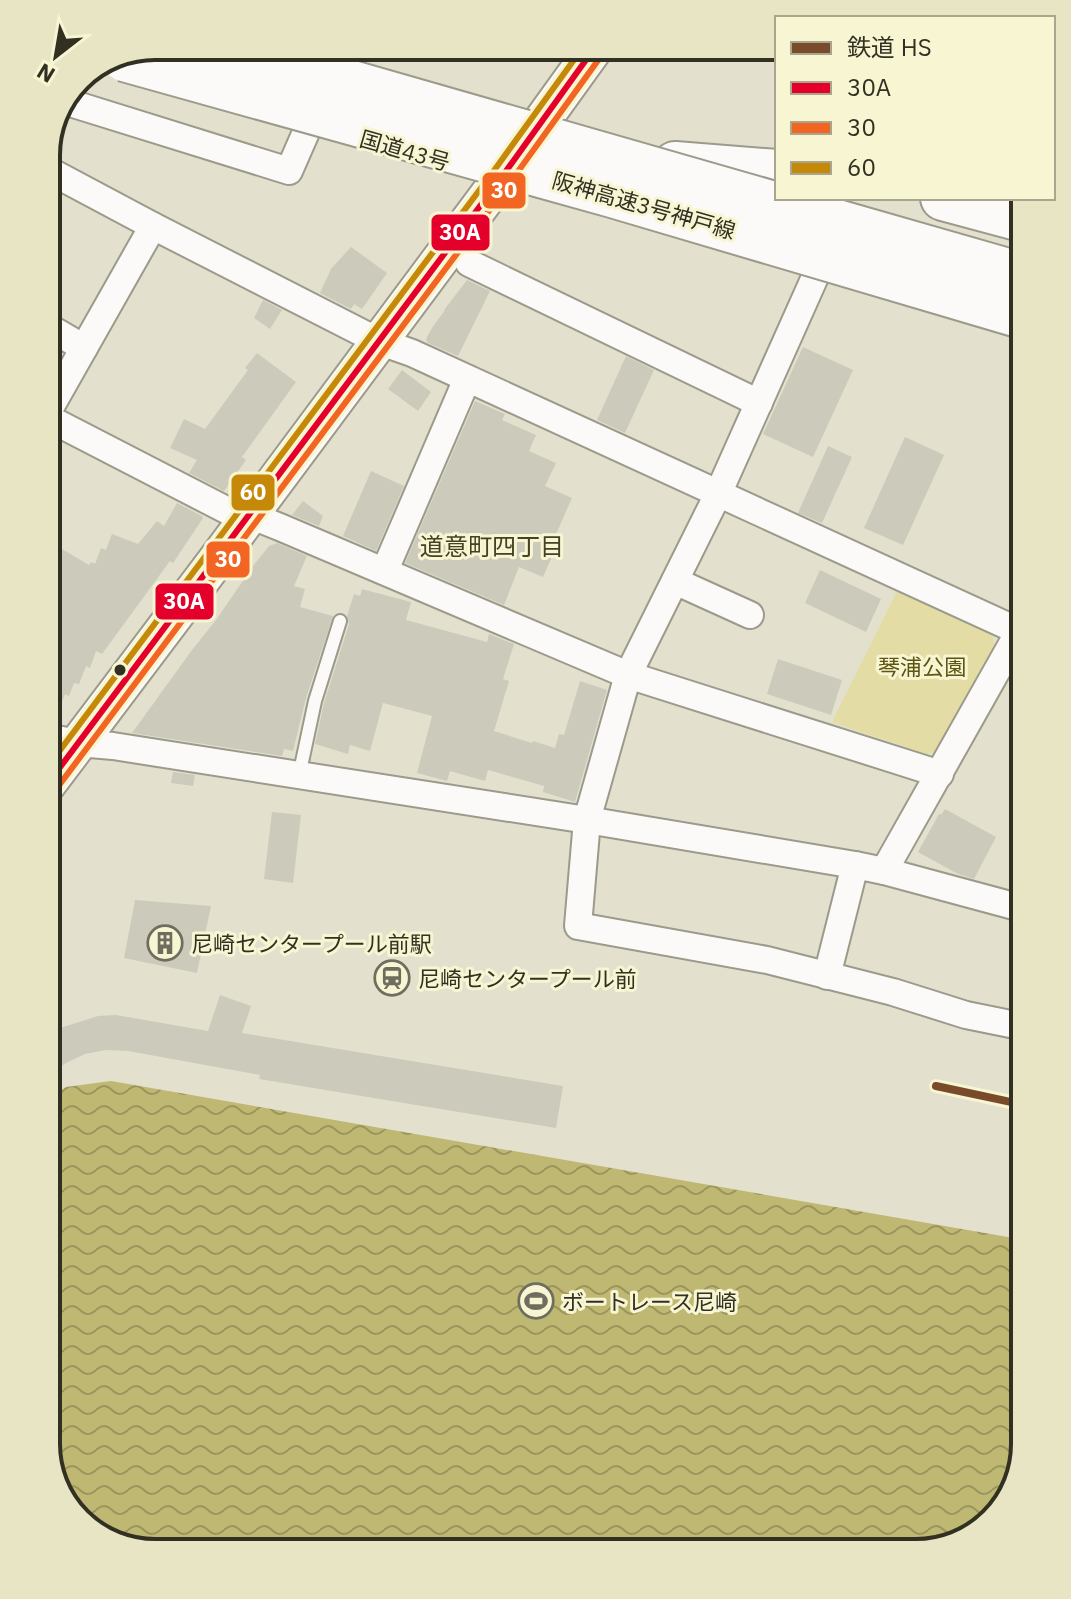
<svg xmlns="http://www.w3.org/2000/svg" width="1071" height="1599" viewBox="0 0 1071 1599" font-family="'IBM Plex Sans','Noto Sans JP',sans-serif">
<defs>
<pattern id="water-waves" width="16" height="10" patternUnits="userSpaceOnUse" patternTransform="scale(2)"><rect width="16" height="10" fill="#bfb873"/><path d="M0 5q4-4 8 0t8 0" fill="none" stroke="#9c965e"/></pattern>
</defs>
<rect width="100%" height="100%" fill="#e3e1cd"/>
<polygon fill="#e3dda5" points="897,591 992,633 995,648 940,751 926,754 832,722"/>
<polygon fill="url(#water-waves)" points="111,1081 1025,1240 1025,1444 1010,1499 970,1539 916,1553 148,1553 95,1535 60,1498 46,1444 46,1101 66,1087"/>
<g fill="#cccabb">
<polygon points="351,247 387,273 362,309 354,304 351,309 320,293 331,269"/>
<polygon points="467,280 490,291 458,356 428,343 426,339 432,328 445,310 444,310"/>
<polygon points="263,300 282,310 270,329 254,318"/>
<polygon points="803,347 853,370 813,457 763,434"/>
<polygon points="257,353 296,382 242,457 246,460 224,491 189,473 197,460 170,448 184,419 205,429 248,370 245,368"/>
<polygon points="626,356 654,370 625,433 597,420"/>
<polygon points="402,370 431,392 418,411 388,389"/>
<polygon points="475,401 505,414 502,420 536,435 529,451 556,463 545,486 572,498 553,541 558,543 543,577 519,567 504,605 405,563"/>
<polygon points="905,437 944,455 903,545 864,528"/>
<polygon points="828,446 852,457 822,523 798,513"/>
<polygon points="371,471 404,486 376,551 343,536"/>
<polygon points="303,501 323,516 319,526 292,515"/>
<polygon points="177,503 202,516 203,518 173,563 170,561 102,654 96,651 90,668 86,666 79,684 74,683 69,696 65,694 54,722 46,721 46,560 55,545 89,565 91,562 95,564 101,548 106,550 112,534 138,544 157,521 164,526"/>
<polygon points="277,543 307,556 294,586 305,589 300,607 333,616 306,698 293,751 284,749 282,756 132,733 192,650 216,620 253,566 269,546"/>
<polygon points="820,570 881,599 866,632 805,603"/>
<polygon points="362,589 411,602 406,620 487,642 489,634 514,644 503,679 509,681 494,731 532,743 533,741 555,748 559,734 564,735 580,681 607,690 575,802 543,792 544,786 488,770 485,781 450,771 447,781 417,773 432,716 383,703 370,751 350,745 348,754 315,744 324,703 349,624 347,616 354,594 360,596"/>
<polygon points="778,659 842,680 831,715 767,694"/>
<polygon points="173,772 195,775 193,786 171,783"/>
<polygon points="945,809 996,837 974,879 958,874 918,852 939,814 941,815"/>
<polygon points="272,812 301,815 293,883 264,879"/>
<polygon points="135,900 211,906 197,973 124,958"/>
<polygon points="220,995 251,1006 242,1033 563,1086 556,1128 259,1079 260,1075 128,1051 106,1050 85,1054 66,1063 46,1077 46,1036 57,1029 98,1016 116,1015 208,1031"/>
</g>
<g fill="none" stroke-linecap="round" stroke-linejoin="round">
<defs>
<polyline id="lane" points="299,776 315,701 340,621"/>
<g id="street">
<polyline points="67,102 289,171 310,123"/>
<polyline points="46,169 153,226 378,341 412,353 1025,634"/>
<polyline points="469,263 759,403"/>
<polyline points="819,268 718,494 628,675 587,820 578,926 767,960 893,992 966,1015 1025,1027"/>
<polyline points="55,331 84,348"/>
<polyline points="46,415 153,226"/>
<polyline points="46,417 236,515 250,515 282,528 628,675 940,774"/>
<polyline points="385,570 467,379"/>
<polyline points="675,581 750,615"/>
<polyline points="46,737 78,743 113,746 587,820 855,865 884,871 1025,909"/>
<polyline points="884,871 1025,621"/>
<polyline points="827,976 855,865"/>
</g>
<polyline id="secondary" points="46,786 215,562 501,178 596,46"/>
<g id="highway">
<polyline points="675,164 777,172"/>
<polyline points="943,198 1025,220"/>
</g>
</defs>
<use href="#lane" stroke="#9b9a8b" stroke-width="16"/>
<use href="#street" stroke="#9b9a8b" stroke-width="30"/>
<use href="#secondary" stroke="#9b9a8b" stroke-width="40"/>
<use href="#highway" stroke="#9b9a8b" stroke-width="48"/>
<use href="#lane" stroke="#fbfaf8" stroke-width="12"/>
<use href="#street" stroke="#fbfaf8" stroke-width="26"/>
<use href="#secondary" stroke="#fbfaf8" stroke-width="36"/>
<use href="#highway" stroke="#fbfaf8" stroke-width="44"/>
<defs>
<g id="highway-bridge">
<polyline points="223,46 1025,276"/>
<polyline points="124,59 612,195 1025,317"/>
</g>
</defs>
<use href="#highway-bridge" stroke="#9b9a8b" stroke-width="48" stroke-linecap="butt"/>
<use href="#highway-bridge" stroke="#fbfaf8" stroke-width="44"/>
<defs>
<polyline id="bus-1" points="46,786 501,178 596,46"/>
<polyline id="bus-2" points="54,792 509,184 604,52"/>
<polyline id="bus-3" points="46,769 493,172 584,46"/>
</defs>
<use href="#bus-1" stroke="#f8f5d2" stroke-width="12"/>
<use href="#bus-2" stroke="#f8f5d2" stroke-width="12"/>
<use href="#bus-3" stroke="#f8f5d2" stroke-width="12"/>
<use href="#bus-1" stroke="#e4002b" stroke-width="6"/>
<use href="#bus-2" stroke="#f26522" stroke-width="6"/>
<use href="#bus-3" stroke="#c68808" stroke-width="6"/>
<defs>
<polyline id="rail-1" points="936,1086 1025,1105"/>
</defs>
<use href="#rail-1" stroke="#f8f5d2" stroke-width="14"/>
<use href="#rail-1" stroke="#7a4b2a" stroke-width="8"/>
</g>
<defs>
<symbol id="building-ring" viewBox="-11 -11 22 22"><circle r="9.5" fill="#f8f5d2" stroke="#6f6e5e" stroke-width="1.5"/><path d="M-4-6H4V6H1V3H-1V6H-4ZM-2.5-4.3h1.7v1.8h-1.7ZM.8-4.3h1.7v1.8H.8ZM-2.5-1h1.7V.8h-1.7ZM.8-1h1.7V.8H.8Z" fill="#6f6e5e"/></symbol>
<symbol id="station-ring" viewBox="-11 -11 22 22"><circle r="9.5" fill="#f8f5d2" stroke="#6f6e5e" stroke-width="1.5"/><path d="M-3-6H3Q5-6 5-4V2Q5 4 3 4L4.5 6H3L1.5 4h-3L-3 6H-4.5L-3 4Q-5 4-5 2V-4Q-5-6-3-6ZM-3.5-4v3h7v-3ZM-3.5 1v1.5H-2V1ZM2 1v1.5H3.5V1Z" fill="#6f6e5e"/></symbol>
<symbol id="stadium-ring" viewBox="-11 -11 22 22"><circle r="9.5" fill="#f8f5d2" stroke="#6f6e5e" stroke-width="1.5"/><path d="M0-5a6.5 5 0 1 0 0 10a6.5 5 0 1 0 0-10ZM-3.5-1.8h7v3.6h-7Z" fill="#6f6e5e"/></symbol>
</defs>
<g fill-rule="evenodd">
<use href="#building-ring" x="145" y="923" width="40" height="40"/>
<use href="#station-ring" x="372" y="958" width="40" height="40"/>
<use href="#stadium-ring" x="516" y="1281" width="40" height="40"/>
</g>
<circle fill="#313022" stroke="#f8f5d2" stroke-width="3" cx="120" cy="670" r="7"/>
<g text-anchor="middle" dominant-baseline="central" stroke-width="6" stroke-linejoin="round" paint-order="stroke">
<g font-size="22" fill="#313022" stroke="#f8f5d2">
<text transform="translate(405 150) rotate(16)">国道43号</text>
<text transform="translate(644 205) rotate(16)">阪神高速3号神戸線</text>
</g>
<g font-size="22" fill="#5d5613" stroke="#f8f5d2">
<text x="922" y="666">琴浦公園</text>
</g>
<g font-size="22" fill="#313022" stroke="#f8f5d2" text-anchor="start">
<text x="191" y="943">尼崎センタープール前駅</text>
<text x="418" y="978">尼崎センタープール前</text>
<text x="562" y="1301">ボートレース尼崎</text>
</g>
<g font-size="24" fill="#444124" stroke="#f8f5d2">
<text x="492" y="546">道意町四丁目</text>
</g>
</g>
<path d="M0 0H1071V1599H0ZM155 60H916A95 95 0 0 1 1011 155V1444A95 95 0 0 1 916 1539H155A95 95 0 0 1 60 1444V155A95 95 0 0 1 155 60Z" fill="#e8e5c4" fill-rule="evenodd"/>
<path fill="none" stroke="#313022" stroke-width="4" d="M155 60H916A95 95 0 0 1 1011 155V1444A95 95 0 0 1 916 1539H155A95 95 0 0 1 60 1444V155A95 95 0 0 1 155 60Z"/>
<g stroke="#f8f5d2" stroke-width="3">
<rect x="481" y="171" width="46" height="39" rx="8" fill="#f26522"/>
<rect x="430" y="213" width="61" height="39" rx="8" fill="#e4002b"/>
<rect x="230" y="473" width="46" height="39" rx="8" fill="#c68808"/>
<rect x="205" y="540" width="46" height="39" rx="8" fill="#f26522"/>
<rect x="154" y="582" width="61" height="39" rx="8" fill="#e4002b"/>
</g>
<g font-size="22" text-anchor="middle" font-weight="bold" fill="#fff">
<text x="504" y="198">30</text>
<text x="460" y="240">30A</text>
<text x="253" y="500">60</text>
<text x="228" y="567">30</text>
<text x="184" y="609">30A</text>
</g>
<rect x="775" y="16" width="280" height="184" fill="#f8f5d2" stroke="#a8a68c" stroke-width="2"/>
<rect x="791" y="42" width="40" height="12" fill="#7a4b2a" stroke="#a8a68c" stroke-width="2"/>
<text x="847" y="56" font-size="24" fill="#313022">鉄道 HS</text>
<rect x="791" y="82" width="40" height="12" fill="#e4002b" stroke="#a8a68c" stroke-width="2"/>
<text x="847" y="96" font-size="24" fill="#313022">30A</text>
<rect x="791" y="122" width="40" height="12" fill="#f26522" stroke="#a8a68c" stroke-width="2"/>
<text x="847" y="136" font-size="24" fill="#313022">30</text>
<rect x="791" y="162" width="40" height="12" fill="#c68808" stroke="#a8a68c" stroke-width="2"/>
<text x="847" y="176" font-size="24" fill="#313022">60</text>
<g transform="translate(56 56) rotate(211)" stroke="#f8f5d2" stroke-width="6" paint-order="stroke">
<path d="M0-6L14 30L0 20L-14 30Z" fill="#313022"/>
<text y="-12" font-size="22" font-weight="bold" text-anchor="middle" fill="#313022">N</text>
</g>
</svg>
